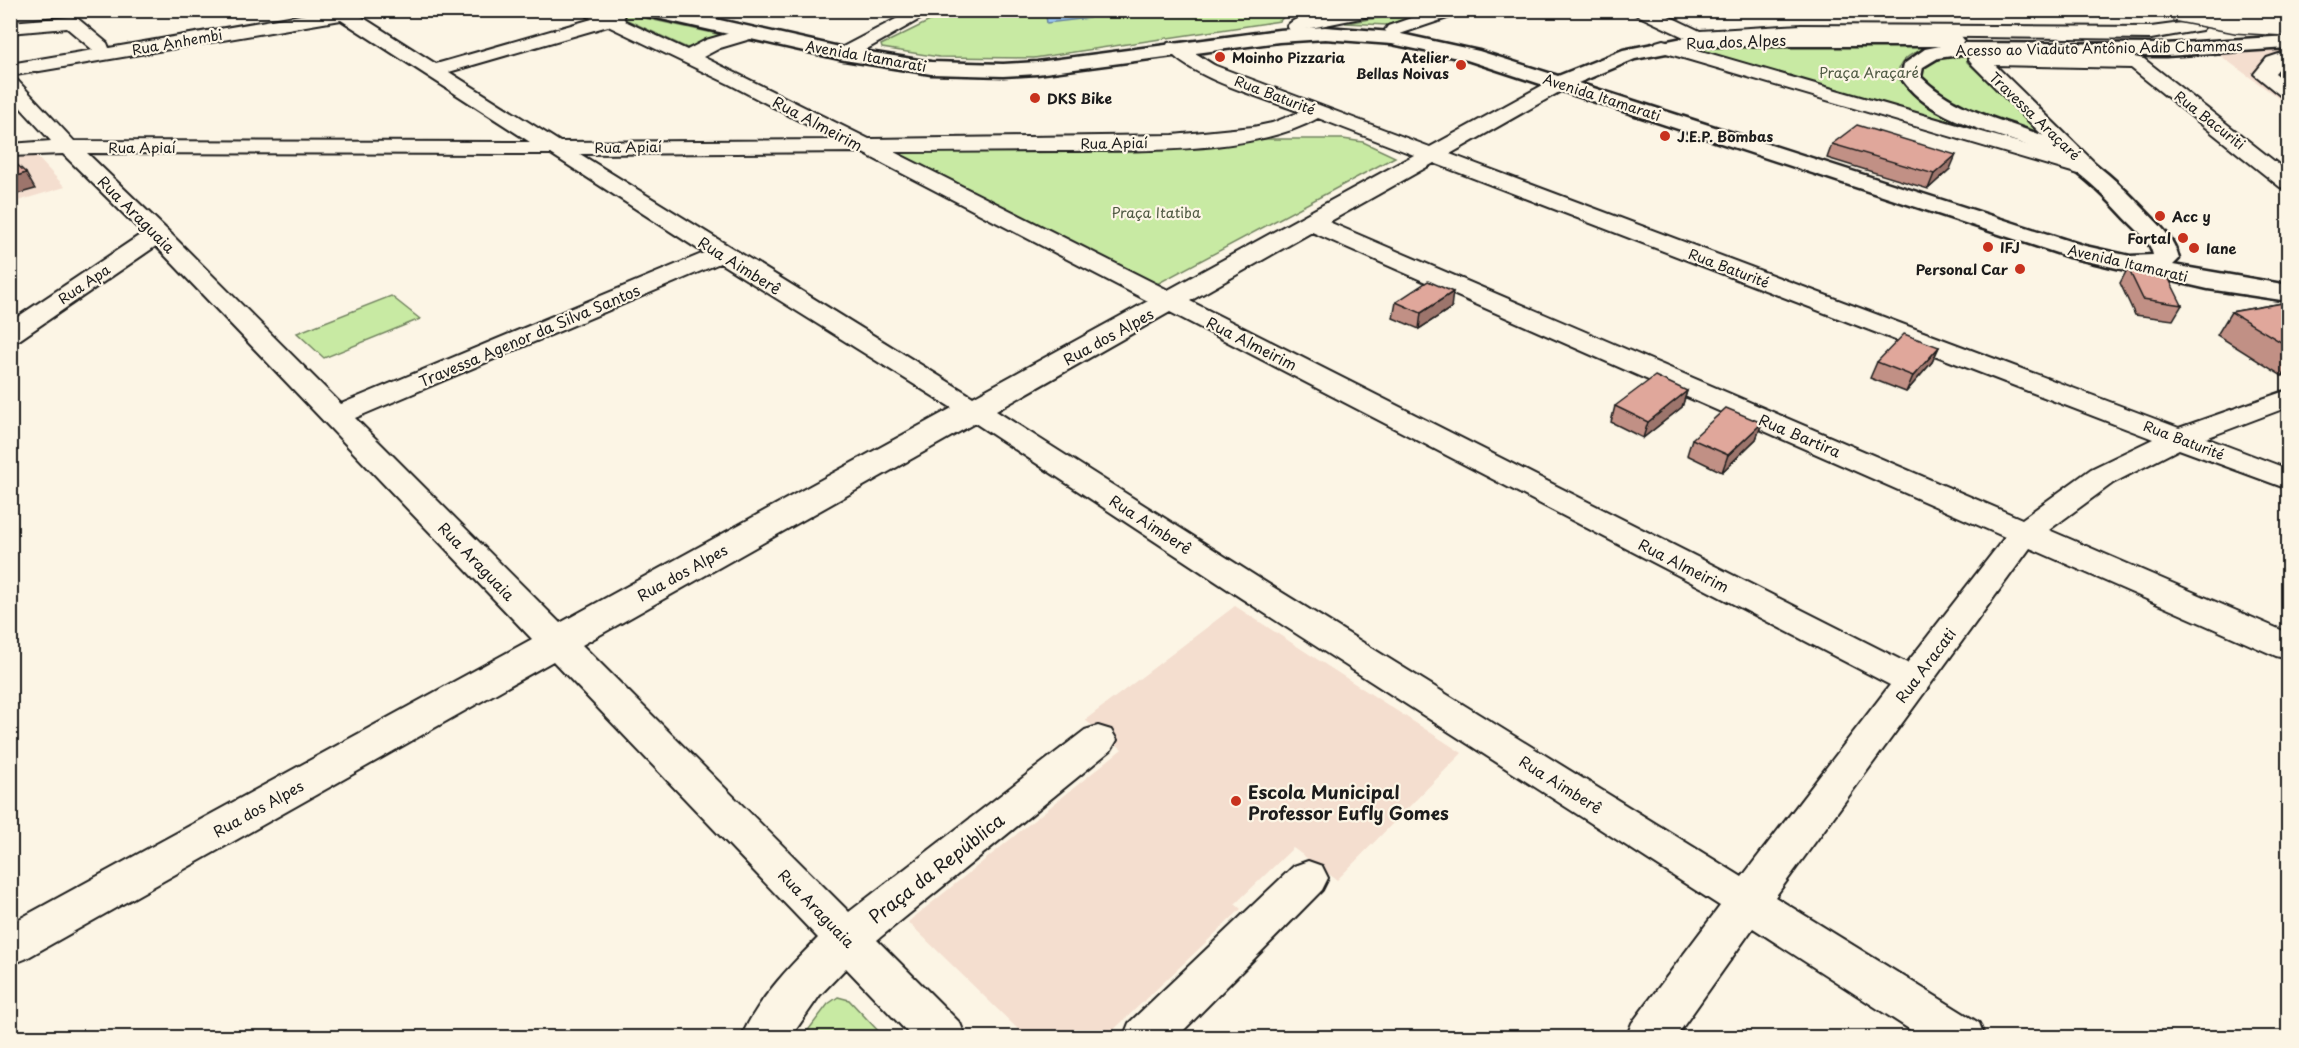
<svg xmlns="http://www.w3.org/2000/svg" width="2299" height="1048" viewBox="0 0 2299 1048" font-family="'Playpen Sans',sans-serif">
<rect width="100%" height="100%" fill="#fcf5e5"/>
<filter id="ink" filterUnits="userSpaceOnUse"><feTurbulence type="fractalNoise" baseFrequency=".0167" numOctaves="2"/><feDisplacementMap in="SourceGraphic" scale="12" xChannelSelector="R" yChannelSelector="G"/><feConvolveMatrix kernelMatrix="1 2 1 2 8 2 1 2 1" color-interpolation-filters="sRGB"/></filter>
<g filter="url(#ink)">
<g fill="#f4decf">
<polygon points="2288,46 2288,105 2218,54"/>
<polygon points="36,156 65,187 11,203 11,158"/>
<polygon points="1235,606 1462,753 1337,880 1293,848 1235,904 1241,909 1106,1037 1026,1037 908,922 1122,749 1085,720"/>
</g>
<g fill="#c8eaa3" stroke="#728360" stroke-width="1.5">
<polygon points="608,11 613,11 722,35 687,48"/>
<polygon points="950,11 1288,11 1280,21 1034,58 939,57 882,48 881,45"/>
<polygon points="1422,11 1430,11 1387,25 1345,23"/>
<path d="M1727,44H1967C1945,46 1909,45 1899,68L1901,80L1909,90L1926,102L2042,150L1691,48Z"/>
<path d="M1958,54L1974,55L1967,58V62L2047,138C2014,126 1979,116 1947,101C1940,98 1935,91 1929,86C1906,65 1941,57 1958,54Z"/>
<polygon points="1248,139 1343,139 1363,142 1395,157 1157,284 892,152 1163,149"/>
<polygon points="391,296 420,319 324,358 297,333"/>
<polygon points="838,997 849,1000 884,1037 803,1037 828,1004"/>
</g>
<polygon fill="#97c4f1" stroke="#66819c" stroke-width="1.5" points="1051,11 1092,11 1095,14 1089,18 1047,23 1046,16"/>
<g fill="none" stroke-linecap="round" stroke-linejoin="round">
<defs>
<g id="minor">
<path d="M329,10H351L436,64L592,19L579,10C595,10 609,12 623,15L625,21L687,50L706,40L751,27L757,29L760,33L757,37L720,48L703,57L869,139L1173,135L1253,127L1272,123L1300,112C1265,98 1186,77 1166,47L1168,43C1182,40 1202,59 1216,66L1430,147L1554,79H1568L1571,83L1568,87L1450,154L2179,428L2288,390V407L2206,438L2288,469V489L2179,449L2113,483L2049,530L2288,633V659L2276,656L2030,548L1775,897L1979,1023L1985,1038H1923L1753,928L1675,1038H1626L1632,1023L1720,906L1241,598L975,423L582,645L849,912L1085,730L1098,726L1111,730L1117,740L1111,750L877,940L960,1023L966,1038H913L846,968L820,995L790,1038H741C757,1000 789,967 818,938L553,661L25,959L10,965V924L532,639L156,246L19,340L10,342V322L143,233L63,154L10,156V144L51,141L10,96V78L17,80L74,141L530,142L341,20L10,76V64L93,50L67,28L10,33V22L71,17L77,18L107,43L109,48ZM608,26L729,84L836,140L560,142L449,72ZM1318,118L1414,155L1168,290L894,152C953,152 1012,151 1072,151C1143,150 1255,154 1318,118ZM861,152L1148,301L973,397L580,154ZM87,153L551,154L704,253L341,404L166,229ZM1434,163L2153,439L2091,469L2022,519L1329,222ZM1312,232L2005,537L1907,663L1190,301ZM720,263L952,408L560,623L355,418ZM1170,312L1890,685L1742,877L1265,582L996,411Z"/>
<polygon points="913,10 936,10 851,58 837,58 835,54 837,50"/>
<path d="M1341,10H1384L1375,15L1296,31L1290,30L1287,26C1297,14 1326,13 1341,10Z"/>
<polygon points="1434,10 1462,10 1459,14 1400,34 1388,34 1385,30 1388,26"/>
<polygon points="1632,10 1656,10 1700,31 1801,25 2151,27 2196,21 2202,22 2205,26 2202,30 2196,31 2151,39 1801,35 1711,42 1703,46 1635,14"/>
<polygon points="1663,40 2062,155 1971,63 1968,59 1971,55 2119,54 2144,59 2288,172 2288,189 2280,187 2131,68 1995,65 2097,165 2100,170 2097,175 2089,177 1656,50 1654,46 1656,42"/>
<polygon points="2288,51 2288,63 2281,66 2275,73 2288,83 2288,98 2281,96 2254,74 2267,58"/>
<polygon points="1308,861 1322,866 1328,878 1322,890 1176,1038 1123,1038 1129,1023 1294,866"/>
</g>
<path id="major" d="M639,10H675L844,48L931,62L1003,64L1037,62L1279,30L1325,27L1392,32L1479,51L1558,76L1623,50L1703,34H1954L1961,36L1964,40L1962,43L2166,44L2288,36V48L2166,56L1959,55L1938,58L1923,67L1921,77C1961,117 2020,122 2069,147C2097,162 2121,185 2143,208C2158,224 2174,237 2179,259L2173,265L2288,285V301L2208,289L2069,257L1467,60L1392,44L1325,39L1279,42L1037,74L1003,76L931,74L844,60L648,16L641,14ZM1703,46H1940L1925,49L1904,64L1901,78C1935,127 2004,131 2053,157C2080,171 2103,194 2123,216C2134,228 2150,239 2153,255L2130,256L2085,246L1578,83L1635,59Z"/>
</defs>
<use href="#minor" stroke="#1c1c1c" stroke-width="4"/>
<use href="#major" stroke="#1c1c1c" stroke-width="5"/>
<use href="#minor" fill="#fcf5e5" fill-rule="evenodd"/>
<use href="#major" fill="#fcf5e5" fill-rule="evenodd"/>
<defs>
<polyline id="highway-bridge" points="2174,10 2236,22 2288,25"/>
</defs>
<use href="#highway-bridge" stroke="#1c1c1c" stroke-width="24" stroke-linecap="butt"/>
<use href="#highway-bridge" stroke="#fcf5e5" stroke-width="21"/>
</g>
<g fill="#c19085" stroke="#1c1c1c" stroke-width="1.5">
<polygon points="2289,56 2289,75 2281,69"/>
<polygon points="1832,144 1950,169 1928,189 1827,158"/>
<polygon points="2128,268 2182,305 2173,320 2135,315 2120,283"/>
<polygon points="1396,302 1451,308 1419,329 1393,318"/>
<polygon points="2289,302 2289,374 2282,376 2217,335 2231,312"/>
<polygon points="1939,347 1932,362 1906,392 1870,378 1877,362"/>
<polygon points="1687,391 1682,407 1643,438 1611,422 1615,406"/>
<polygon points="1762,423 1756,439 1722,472 1687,455 1692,439"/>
</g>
<g fill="#9d756c" stroke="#1c1c1c" stroke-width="1.5">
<polygon points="1956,155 1950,169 1928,189 1934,174"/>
<polygon points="26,173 35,189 10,196 10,178"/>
<polygon points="1453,292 1451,308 1419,329 1421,313"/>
<polygon points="1939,347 1932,362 1906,392 1913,376"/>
<polygon points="2289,365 2289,374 2282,376"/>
<polygon points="1687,391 1682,407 1643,438 1648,422"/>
<polygon points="1762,423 1756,439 1722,472 1728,455"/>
</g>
<g fill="#e0a79b" stroke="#1c1c1c" stroke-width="1.5">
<polygon points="1857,125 1956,155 1934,174 1832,144"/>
<polygon points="10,158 26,173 10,178"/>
<polygon points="2128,268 2166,273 2182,305 2143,299"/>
<polygon points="1428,281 1453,292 1421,313 1396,302"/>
<polygon points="2289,302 2289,347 2231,312"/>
<polygon points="1904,334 1939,347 1913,376 1877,362"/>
<polygon points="1655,376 1687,391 1648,422 1615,406"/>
<polygon points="1726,408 1762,423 1728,455 1692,439"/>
</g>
</g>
<g fill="#c8321e" stroke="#fcf5e5" stroke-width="2">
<circle cx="1220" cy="57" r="6"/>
<circle cx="1461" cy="65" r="6"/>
<circle cx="1035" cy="98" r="6"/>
<circle cx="1665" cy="136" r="6"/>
<circle cx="2160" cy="216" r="6"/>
<circle cx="2183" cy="238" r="6"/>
<circle cx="1988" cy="247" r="6"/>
<circle cx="2194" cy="248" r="6"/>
<circle cx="2020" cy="269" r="6"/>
<circle cx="1236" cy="801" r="6"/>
</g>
<g text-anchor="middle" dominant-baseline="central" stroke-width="4.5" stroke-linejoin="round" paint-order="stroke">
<g font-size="14" fill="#1c1c1c" stroke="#fcf5e5">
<text transform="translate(177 42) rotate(-10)">Rua Anhembi</text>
<text transform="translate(2099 48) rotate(-1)">Acesso ao Viaduto Antônio Adib Chammas</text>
<text transform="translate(866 56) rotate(10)">Avenida Itamarati</text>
<text transform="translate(1275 95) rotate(21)">Rua Baturité</text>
<text transform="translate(1602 97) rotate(18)">Avenida Itamarati</text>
<text transform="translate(2035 116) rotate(44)">Travessa Araçaré</text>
<text transform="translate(2210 120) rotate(38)">Rua Bacuriti</text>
<text transform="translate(1114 143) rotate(-1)">Rua Apiaí</text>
<text x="142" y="147">Rua Apiaí</text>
<text transform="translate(628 147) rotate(-1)">Rua Apiaí</text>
<text transform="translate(2128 263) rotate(13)">Avenida Itamarati</text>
<text transform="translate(1729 268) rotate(21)">Rua Baturité</text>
<text transform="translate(84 284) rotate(-34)">Rua Apa</text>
<text transform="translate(2184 440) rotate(21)">Rua Baturité</text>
</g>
<g font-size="14" font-weight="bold" fill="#1c1c1c" stroke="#fcf5e5" text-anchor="start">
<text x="1232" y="57">Moinho Pizzaria</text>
<text x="1449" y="57" text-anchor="end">Atelier<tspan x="1449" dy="16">Bellas Noivas</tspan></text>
<text x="1047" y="98">DKS Bike</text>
<text x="1677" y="136">J.E.P. Bombas</text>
<text x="2172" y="216">Acc y</text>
<text x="2171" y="238" text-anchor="end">Fortal</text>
<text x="2000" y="247">IFJ</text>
<text x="2206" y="248">Iane</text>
<text x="2008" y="269" text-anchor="end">Personal Car</text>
</g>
<g font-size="14" fill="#505a44" stroke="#fcf5e5">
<text x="1869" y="72">Praça Araçaré</text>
<text x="1156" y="212">Praça Itatiba</text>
</g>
<g font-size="15" fill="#1c1c1c" stroke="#fcf5e5">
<text transform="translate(1736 41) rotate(-2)">Rua dos Alpes</text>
<text transform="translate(818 123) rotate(28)">Rua Almeirim</text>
<text transform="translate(137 214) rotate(45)">Rua Araguaia</text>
<text transform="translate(740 265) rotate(32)">Rua Aimberê</text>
<text transform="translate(529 335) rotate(-23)">Travessa Agenor da Silva Santos</text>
<text transform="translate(1108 336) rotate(-29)">Rua dos Alpes</text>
<text transform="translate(1252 343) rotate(27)">Rua Almeirim</text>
<text transform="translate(1800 435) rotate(23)">Rua Bartira</text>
<text transform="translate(1151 524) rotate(33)">Rua Aimberê</text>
<text transform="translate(477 561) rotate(46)">Rua Araguaia</text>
<text transform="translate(1684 565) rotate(27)">Rua Almeirim</text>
<text transform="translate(682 572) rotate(-29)">Rua dos Alpes</text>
<text transform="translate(1925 665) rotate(-53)">Rua Aracati</text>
<text transform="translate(1561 784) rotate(32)">Rua Aimberê</text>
<text transform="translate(258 808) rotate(-29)">Rua dos Alpes</text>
<text transform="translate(817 908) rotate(46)">Rua Araguaia</text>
</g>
<g font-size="18" font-weight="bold" fill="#1c1c1c" stroke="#fcf5e5" text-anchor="start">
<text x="1248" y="791">Escola Municipal<tspan x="1248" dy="21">Professor Eufly Gomes</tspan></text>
</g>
<g font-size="18" fill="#1c1c1c" stroke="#fcf5e5">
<text transform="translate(936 868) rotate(-38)">Praça da República</text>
</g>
</g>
<rect width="2299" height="1048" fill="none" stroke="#fcf5e5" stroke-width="36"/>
<rect x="18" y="18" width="2263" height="1012" fill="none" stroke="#1c1c1c" stroke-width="2" filter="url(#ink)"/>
</svg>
